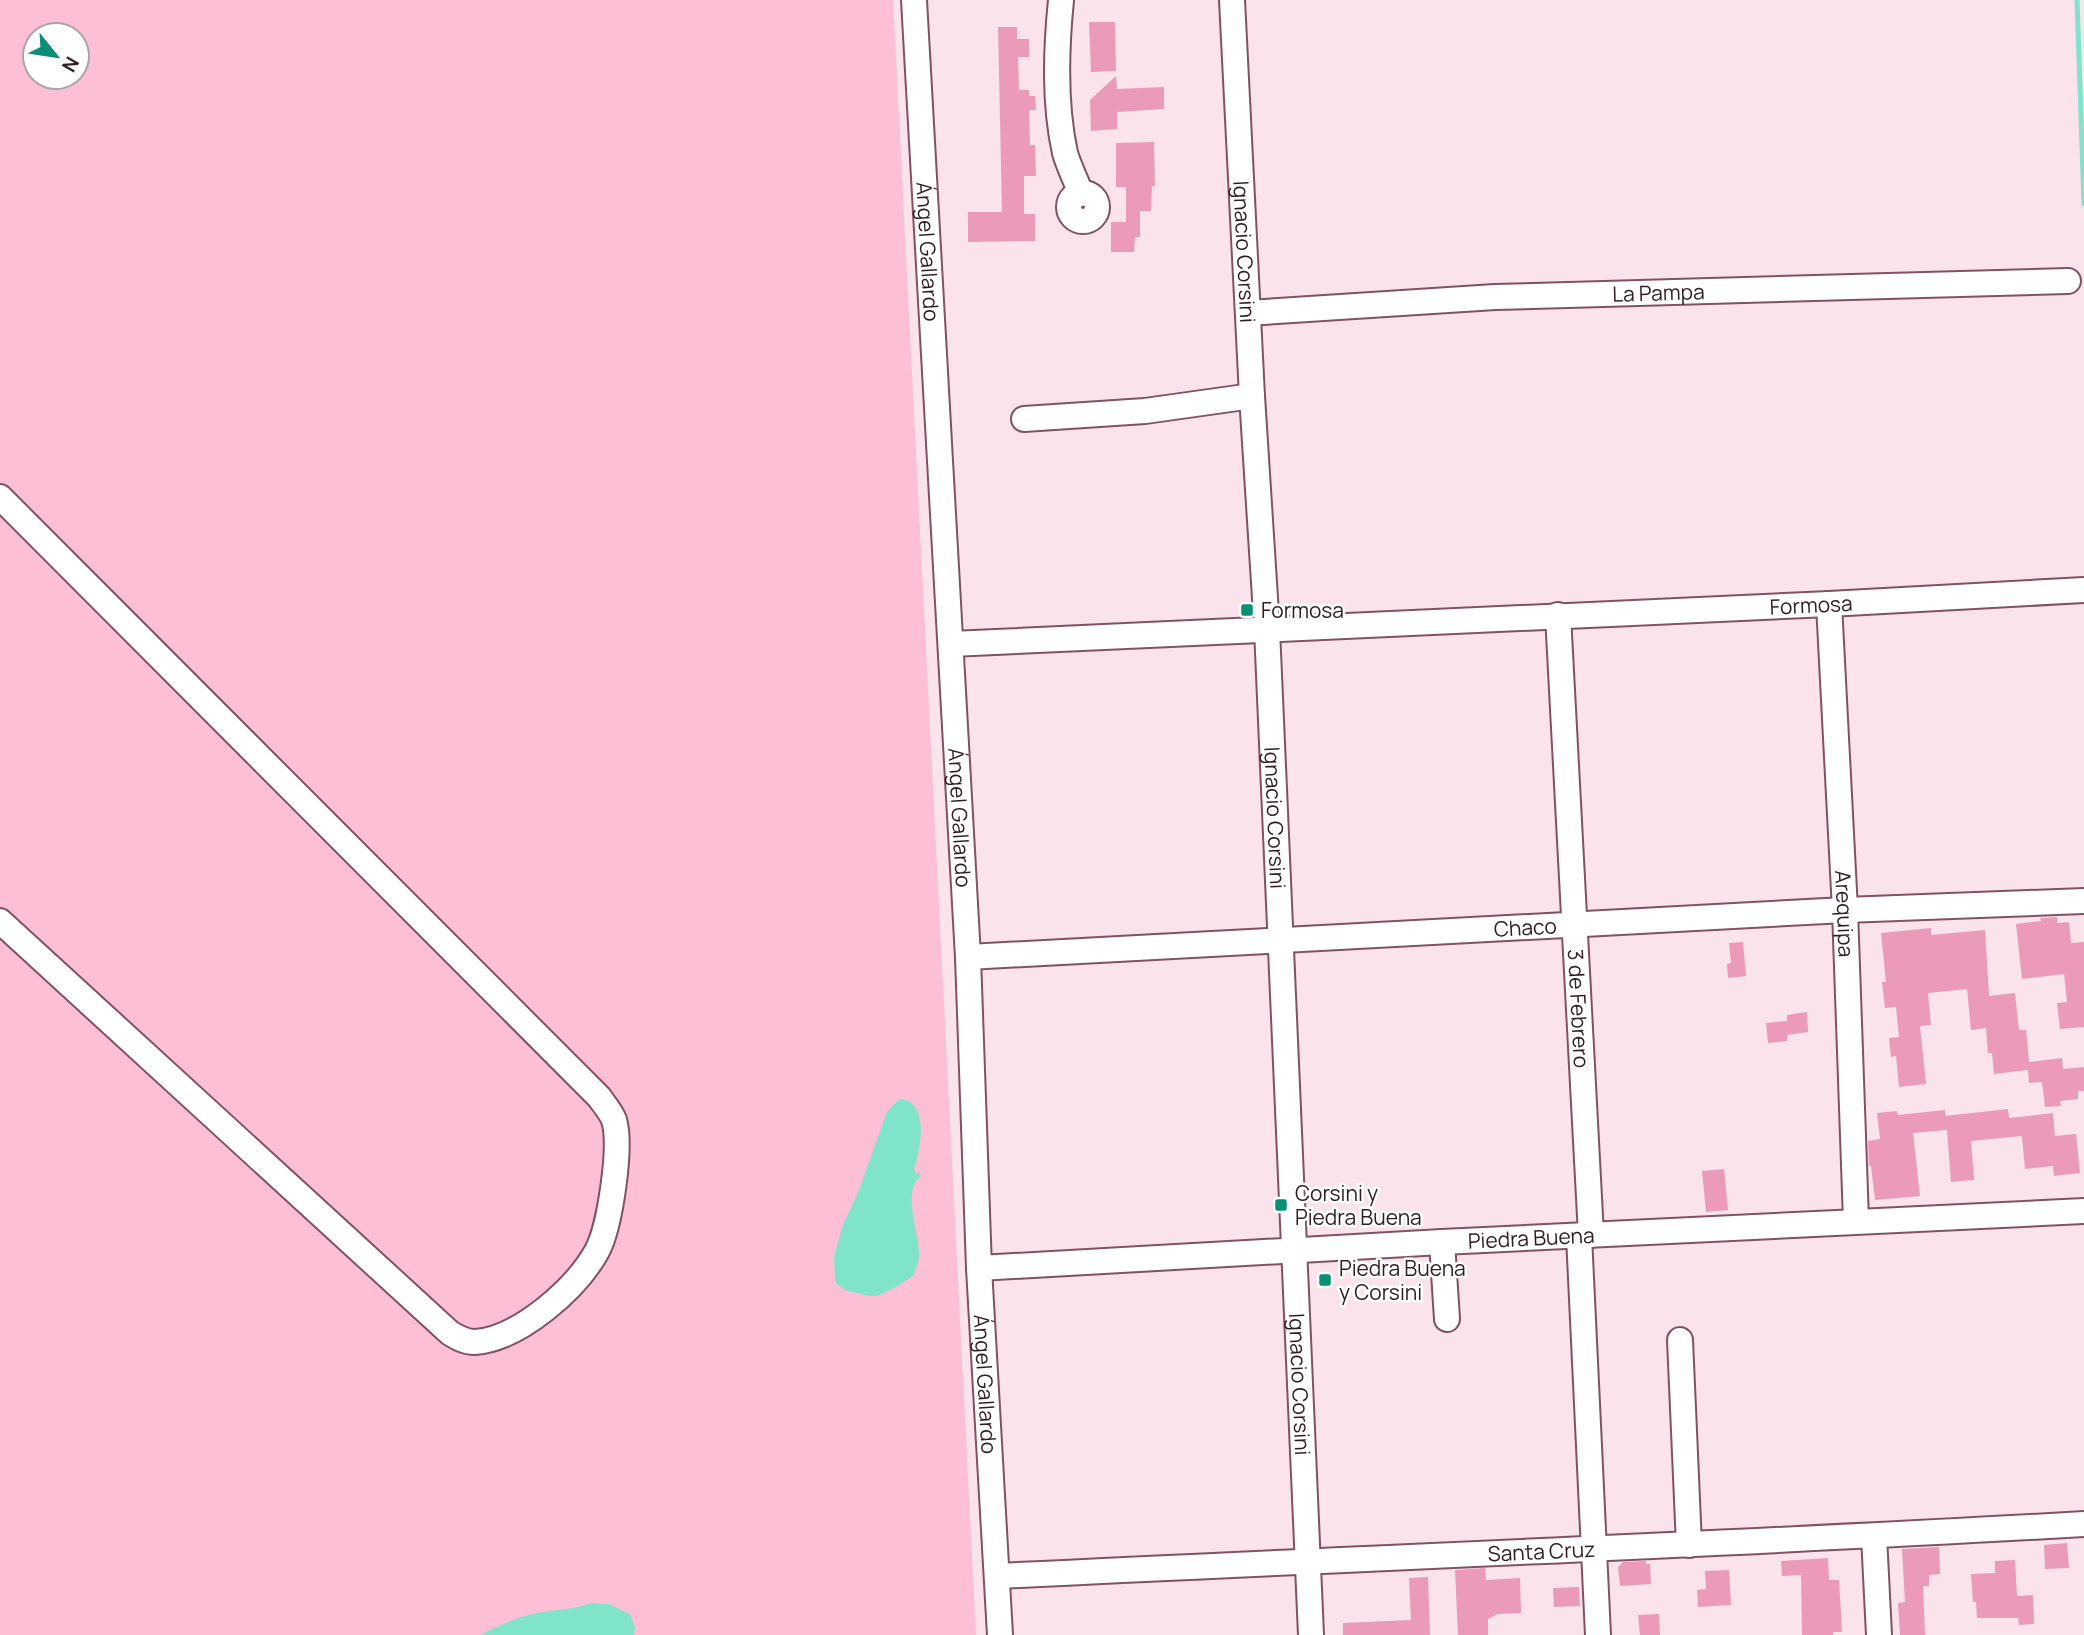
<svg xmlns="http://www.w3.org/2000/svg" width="2084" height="1635" viewBox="0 0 2084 1635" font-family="Manrope,sans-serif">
<rect width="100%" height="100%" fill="#fbe3eb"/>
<path fill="#fcbfd5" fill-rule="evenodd" d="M0,0H893L976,1635H0ZM35,35H77V77H35Z"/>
<g fill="#7fe4ca">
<path d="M899,1099C930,1100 921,1149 914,1169L916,1173H920V1177C902,1190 919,1235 919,1254C919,1261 916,1269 913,1276L894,1288L877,1296H869L845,1290L836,1283L835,1278L834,1256L843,1225L859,1190L887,1112Z"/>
<path d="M591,1603L609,1604L630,1614L635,1628L634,1635H480C498,1626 517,1617 537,1613C556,1609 573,1610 591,1603Z"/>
</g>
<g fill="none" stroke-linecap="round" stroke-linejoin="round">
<polyline stroke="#7fe4ca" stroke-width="5" points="2077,0 2084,204"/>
</g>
<g fill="#eb9ab9">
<polygon points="1089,22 1115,22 1116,71 1091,72"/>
<polygon points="998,27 1017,27 1017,39 1029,39 1029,57 1018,57 1019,90 1029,90 1029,96 1035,96 1036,110 1029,110 1030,145 1035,145 1036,176 1024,176 1024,214 1035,214 1035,241 968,242 968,212 1002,212"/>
<polygon points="1116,76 1117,89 1164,87 1164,109 1117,112 1117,129 1091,131 1090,100"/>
<polygon points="1154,142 1155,186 1152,186 1151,211 1140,211 1140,237 1135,237 1134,252 1111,252 1111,222 1126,222 1126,187 1116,187 1116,143"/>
<polygon points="2057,917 2057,923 2069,922 2071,943 2084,942 2084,1027 2060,1029 2057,1003 2067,1002 2064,974 2022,979 2016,924 2041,921 2040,918"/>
<polygon points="1931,928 1931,935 1985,930 1989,996 2015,993 2019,1030 2026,1030 2029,1062 2062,1058 2063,1069 2084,1067 2084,1091 2078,1091 2078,1099 2060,1101 2061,1106 2045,1107 2042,1082 2029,1083 2028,1070 1994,1074 1992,1053 1988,1053 1986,1028 1971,1030 1967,989 1928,993 1931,1025 1920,1026 1926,1084 1899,1087 1896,1056 1891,1057 1889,1038 1899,1037 1896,1007 1885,1008 1882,982 1886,982 1881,933"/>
<polygon points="1743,942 1746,976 1728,978 1727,964 1731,963 1729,943"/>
<polygon points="1807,1012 1808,1032 1787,1035 1787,1041 1768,1043 1766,1023 1787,1021 1787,1015"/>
<polygon points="2008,1109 2009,1118 2053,1113 2055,1136 2076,1134 2080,1173 2054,1176 2053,1166 2025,1169 2022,1136 1971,1141 1974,1180 1951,1182 1947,1130 1913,1133 1920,1196 1875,1200 1871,1166 1869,1166 1868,1141 1880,1139 1877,1113 1897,1111 1898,1115 1945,1110 1945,1116"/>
<polygon points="1724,1169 1728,1210 1706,1212 1702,1171"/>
<polygon points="2067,1543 2069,1568 2045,1569 2044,1545"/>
<polygon points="1939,1547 1940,1574 1929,1575 1929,1586 1923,1586 1925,1635 1900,1635 1898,1603 1905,1602 1902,1549"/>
<polygon points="1828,1558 1829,1580 1839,1580 1842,1632 1833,1632 1833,1635 1802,1635 1801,1575 1782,1576 1781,1561"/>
<polygon points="2015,1560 2017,1596 2033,1595 2034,1624 2019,1625 2018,1618 1977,1618 1976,1602 1973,1602 1971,1574 1995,1573 1995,1561"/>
<polygon points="1646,1561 1646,1564 1650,1564 1651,1584 1620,1586 1618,1567 1623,1562"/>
<polygon points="1485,1568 1486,1580 1520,1578 1521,1613 1498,1614 1488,1619 1488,1635 1458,1635 1455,1570"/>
<polygon points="1729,1570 1731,1605 1698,1607 1697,1590 1706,1589 1705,1571"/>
<polygon points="1428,1577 1430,1635 1343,1635 1343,1623 1411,1620 1409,1578"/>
<polygon points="1579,1587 1580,1606 1554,1607 1553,1588"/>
<polygon points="1659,1614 1660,1635 1640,1635 1638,1615"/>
</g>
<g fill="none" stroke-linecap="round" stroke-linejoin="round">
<defs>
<g id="minor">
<path id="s1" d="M914,0L968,957L979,1268L1000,1635"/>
<path d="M1061,0C1056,50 1054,103 1065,153C1069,167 1076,180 1081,194"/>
<path id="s2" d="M1232,0L1252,396L1267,629L1311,1635"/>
<circle cx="1083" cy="207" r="14"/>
<path id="s3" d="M1248,313L1495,297L2068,281"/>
<polyline points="1024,419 1145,411 1252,396"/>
<path d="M0,497L599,1097C604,1104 611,1112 614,1120C622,1146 610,1227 597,1251C576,1289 519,1339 475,1342C465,1342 458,1338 450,1333L0,921"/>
<path id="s4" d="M1829,604L1845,910L1856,1221"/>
<path id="s5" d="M1558,615L1591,1235"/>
<path id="s6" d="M951,644L1829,604L2084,590"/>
<path id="s7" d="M968,957L1845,910L2084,901"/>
<polyline points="1579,1236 1598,1635"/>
<polyline points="1442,1242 1447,1319"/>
<path id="s8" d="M979,1268L1442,1242L2084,1211"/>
<polyline points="1680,1340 1689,1545"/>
<polyline points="1874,1536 1879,1635"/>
<path id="s9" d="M998,1576C1360,1558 1722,1545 2084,1524"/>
</g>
</defs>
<use href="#minor" stroke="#825164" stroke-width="28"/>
<use href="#minor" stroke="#fff" stroke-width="24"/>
</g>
<g fill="#0a8f77" stroke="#fff" stroke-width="2.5">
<rect x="1240" y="603" width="14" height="14" rx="3.5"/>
<rect x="1274" y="1198" width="14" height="14" rx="3.5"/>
<rect x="1318" y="1273" width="14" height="14" rx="3.5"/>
</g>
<g text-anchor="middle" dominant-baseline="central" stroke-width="5" stroke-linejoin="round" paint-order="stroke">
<g font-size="21" fill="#311c24" stroke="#fff">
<text stroke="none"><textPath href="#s1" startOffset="252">Ángel Gallardo</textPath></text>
<text stroke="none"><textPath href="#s2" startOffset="252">Ignacio Corsini</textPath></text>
<text stroke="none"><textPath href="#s3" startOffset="411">La Pampa</textPath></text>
<text stroke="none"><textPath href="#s6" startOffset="861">Formosa</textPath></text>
<text stroke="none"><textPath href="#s1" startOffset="819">Ángel Gallardo</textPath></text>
<text stroke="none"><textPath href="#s2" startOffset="819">Ignacio Corsini</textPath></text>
<text stroke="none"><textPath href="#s4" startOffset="310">Arequipa</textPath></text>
<text stroke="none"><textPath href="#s7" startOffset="558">Chaco</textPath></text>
<text stroke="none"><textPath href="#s5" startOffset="394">3 de Febrero</textPath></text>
<text stroke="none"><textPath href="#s8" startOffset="553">Piedra Buena</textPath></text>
<text stroke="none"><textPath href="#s1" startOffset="1386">Ángel Gallardo</textPath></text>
<text stroke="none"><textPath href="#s2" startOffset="1386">Ignacio Corsini</textPath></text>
<text stroke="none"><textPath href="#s9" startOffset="544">Santa Cruz</textPath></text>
</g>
<g font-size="21" fill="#311c24" stroke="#fff" text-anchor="start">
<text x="1261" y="610">Formosa</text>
<text x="1295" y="1193">Corsini y<tspan x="1295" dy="24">Piedra Buena</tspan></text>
<text x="1339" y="1268">Piedra Buena<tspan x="1339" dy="24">y Corsini</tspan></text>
</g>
</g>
<g transform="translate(56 56) rotate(120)"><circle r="33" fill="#ffffff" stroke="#ada4a7" stroke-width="2"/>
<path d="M0-5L12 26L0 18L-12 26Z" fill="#0a8f77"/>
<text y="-10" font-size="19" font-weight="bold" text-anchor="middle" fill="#311c24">N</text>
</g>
</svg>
